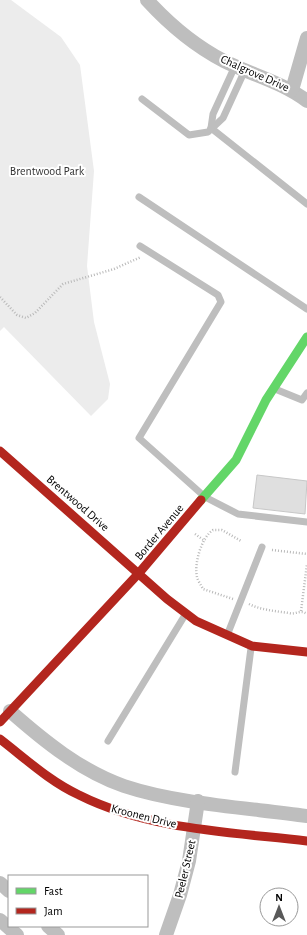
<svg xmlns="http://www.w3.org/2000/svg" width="307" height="935" viewBox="0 0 307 935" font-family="'Alegreya Sans',sans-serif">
<rect width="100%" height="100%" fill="#fff"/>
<polygon fill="#ececec" points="0,0 11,0 61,37 80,65 94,171 87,266 94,322 110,384 108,399 91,416 4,327 0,331"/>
<polygon fill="#dfdfdf" stroke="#c7c7c7" points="257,475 307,481 305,514 253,508"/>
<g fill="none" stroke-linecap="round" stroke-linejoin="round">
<g stroke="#b9b9b9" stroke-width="2.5" stroke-dasharray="1 2" stroke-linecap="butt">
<polyline points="0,297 17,315 26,318 35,313 63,284 114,269 141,257"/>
<polyline points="195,534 205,541"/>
<polyline points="272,550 307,554"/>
<path d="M233,599L203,589C201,585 198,581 197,577C194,564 201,538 213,530H222L241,541"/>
<path d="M249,604C261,610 275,611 289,613C296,615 300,609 307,614"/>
<polyline points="301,611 307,564"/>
</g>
<g stroke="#bebebe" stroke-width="7">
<polyline points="142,99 189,135 208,132 223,118 245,70"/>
<polyline points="211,128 307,204"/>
<polyline points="211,128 213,114 235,66"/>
<polyline points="139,197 307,309"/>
<polyline points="140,246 218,295 221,302 139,438 205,497 238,514 307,522"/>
<polyline points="275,389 302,400 307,393"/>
<polyline points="228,633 262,547"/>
<polyline points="108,741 185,615"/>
<polyline points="235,772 251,648"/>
</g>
<g stroke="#bebebe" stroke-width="14">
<path d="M147,0C169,24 195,46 224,61C252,75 282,82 307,101"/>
<polyline points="292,90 307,38"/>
<path d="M10,711C44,741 81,771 124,786C178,804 250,808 307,816"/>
<polyline points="0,883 9,891"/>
<polyline points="0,920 17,935"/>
<polyline points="48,926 58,935"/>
<polyline points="166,935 180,895 189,861 198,801"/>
</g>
<polyline stroke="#63d668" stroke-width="9" points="201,500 236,460 266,400 307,337"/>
<g stroke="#b3261e" stroke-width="9">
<polyline points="0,451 167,599 196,621 252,646 307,652"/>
<polyline points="0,722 139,573 201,500"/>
<path d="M0,739C26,759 49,781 79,795C149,830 231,832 307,841"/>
</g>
</g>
<g text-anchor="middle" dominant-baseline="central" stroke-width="4" stroke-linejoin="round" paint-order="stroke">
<g font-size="12" fill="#000" stroke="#fff">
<text transform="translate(255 73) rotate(24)">Chalgrove Drive</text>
<text transform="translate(78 503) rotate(41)">Brentwood Drive</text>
<text transform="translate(159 532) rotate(-50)">Border Avenue</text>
<text transform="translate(144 816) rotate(14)">Kroonen Drive</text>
<text transform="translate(185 869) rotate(-77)">Peeler Street</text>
</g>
<g font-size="12" fill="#333" stroke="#fff">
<text x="47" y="171">Brentwood Park</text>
</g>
</g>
<rect x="8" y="875" width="140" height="52" fill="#ffffff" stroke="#999999"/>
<rect x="16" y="888" width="20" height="6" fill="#63d668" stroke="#999999"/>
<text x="44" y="895" font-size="12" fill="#000000">Fast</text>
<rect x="16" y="908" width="20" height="6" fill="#b3261e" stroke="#999999"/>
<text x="44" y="915" font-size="12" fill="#000000">Jam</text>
<g transform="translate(279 907)"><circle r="19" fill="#ffffff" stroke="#999999"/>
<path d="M0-3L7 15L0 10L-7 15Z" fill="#595959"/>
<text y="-6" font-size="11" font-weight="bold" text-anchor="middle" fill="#000000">N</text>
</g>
</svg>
